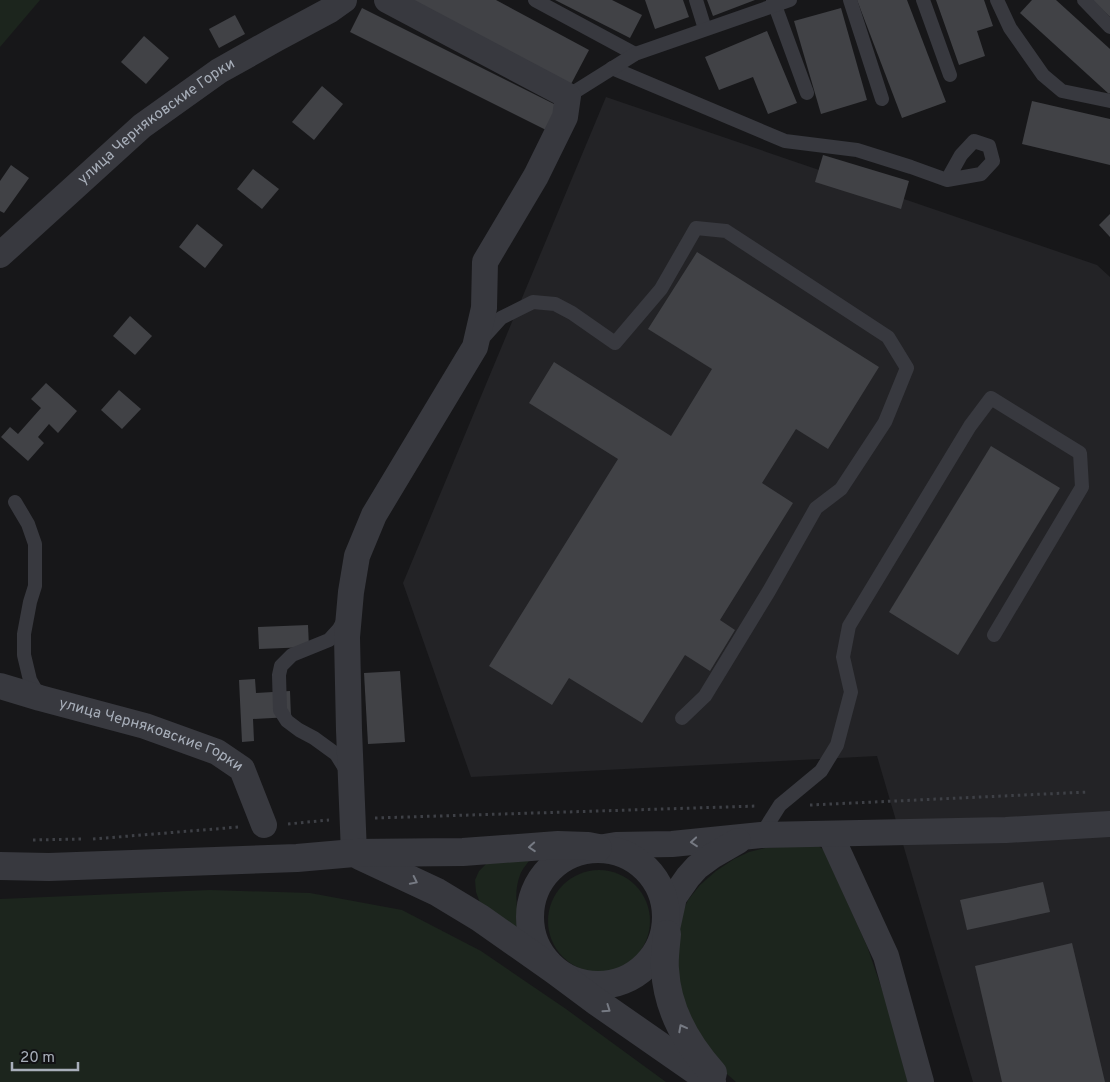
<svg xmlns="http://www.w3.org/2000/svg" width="1110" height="1082" viewBox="0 0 1110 1082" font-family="Overpass,sans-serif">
<rect width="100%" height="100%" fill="#171719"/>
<polygon fill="#232326" points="606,97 1097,265 1110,277 1110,1082 973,1082 877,756 471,777 403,583"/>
<g fill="#1c251d">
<polygon points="0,0 40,0 0,47"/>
<polygon points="817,845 824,850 867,946 887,1004 908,1082 736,1082 710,1059 685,1010 676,968 679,919 688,900 700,885 716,871 734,859 749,852 765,848"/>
<path d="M531,858C528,863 522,869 520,875C513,894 517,913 523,932L480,903L476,892L475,880L479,871L486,864Z"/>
<circle cx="599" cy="921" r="51"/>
<polygon points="210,890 310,893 402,910 481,951 566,1009 666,1082 0,1082 0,899"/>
</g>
<g fill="#414246">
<polygon points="410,0 496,0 589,50 570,86"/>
<polygon points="555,0 612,0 642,15 630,38"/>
<polygon points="645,0 683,0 689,17 655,29"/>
<polygon points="707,0 755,0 713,16"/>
<polygon points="857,0 907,0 946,102 902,118"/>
<polygon points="936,0 984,0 993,26 977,31 985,56 959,65"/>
<polygon points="1032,0 1056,0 1110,49 1110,93 1109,94 1020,13"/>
<polygon points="1092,0 1110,0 1110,17"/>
<polygon points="362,8 558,106 546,130 350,32"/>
<polygon points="841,8 867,100 821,114 794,21"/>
<polygon points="235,15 245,34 219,48 209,29"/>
<polygon points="767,31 797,103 768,114 753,77 719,90 705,57"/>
<polygon points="144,36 169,58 146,84 121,62"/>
<polygon points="322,86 343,104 314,140 292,122"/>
<polygon points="1032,101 1110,119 1110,165 1022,144"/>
<polygon points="823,155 909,181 901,209 815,182"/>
<polygon points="11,165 29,178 4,213 0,211 0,181"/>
<polygon points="253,169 279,189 262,209 237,189"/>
<polygon points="1110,214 1110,237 1099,225"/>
<polygon points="197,224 223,245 205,268 179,247"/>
<polygon points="697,252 879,367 828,449 796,429 762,483 793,503 720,620 735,630 710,671 685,655 642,723 569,678 552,705 489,666 618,459 529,403 554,362 671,436 712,369 648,329"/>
<polygon points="130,316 152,336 135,355 113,336"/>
<polygon points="46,383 77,411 58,433 49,424 38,437 44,443 28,461 1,437 10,427 18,434 41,408 31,399"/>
<polygon points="119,390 141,409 122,429 101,410"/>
<polygon points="991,446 1060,488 958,655 889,612"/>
<polygon points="308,625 309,647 259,649 258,627"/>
<polygon points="400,671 405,742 368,744 364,673"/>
<polygon points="255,679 256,693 290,691 291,717 253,719 254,741 242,742 239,680"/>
<polygon points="1043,882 1050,912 967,930 960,900"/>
<polygon points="1072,943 1105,1082 1002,1082 975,966"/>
</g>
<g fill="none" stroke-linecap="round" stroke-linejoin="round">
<g stroke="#3e4046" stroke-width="3" stroke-dasharray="2.5 4" stroke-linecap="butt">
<polyline points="810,805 1088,792"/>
<polyline points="375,818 758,806"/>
<polyline points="288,824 329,820"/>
<polyline points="93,839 239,827"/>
<polyline points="33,840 84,839"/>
</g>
<g stroke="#38393f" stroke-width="14">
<polyline points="535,0 635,54"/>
<polyline points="696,0 705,29"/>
<polyline points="773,0 807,93"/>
<polyline points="850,0 882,99"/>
<polyline points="923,0 950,75"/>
<polyline points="997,0 1010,28 1043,75 1062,91 1110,101"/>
<polyline points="1084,0 1110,27"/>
<polyline points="612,68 785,141 857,150 911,167 947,180 981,174 993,161 989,146 974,141 961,155 947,180"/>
<polyline points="568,96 635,54 790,0"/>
<polyline points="482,339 501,318 533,302 555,304 572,313 615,343 661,289 696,228 726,231 888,337 907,368 885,422 841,489 816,508 769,591 705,696 682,718"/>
<polyline points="15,502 28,524 35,544 35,586 30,602 24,634 24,655 30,680 40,698"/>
<polyline points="344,620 339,629 329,640 292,655 281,666 279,675 280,710 287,721 299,730 314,738 336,754 346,770"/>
<polyline points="761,835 780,805 821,771 837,745 851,692 843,657 849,626 970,426 991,398 1080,453 1082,487 994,635"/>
</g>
<g stroke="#38393f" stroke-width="26">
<path id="s1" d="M0,255L142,126L219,71L276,39L330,10L344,0"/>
<path id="s2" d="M0,686L40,698L145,726L217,752L242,769L264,825"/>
<polyline points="830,834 886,956 921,1082"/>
<polyline points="598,848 616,845 672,844 761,835 1006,830 1110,824"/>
<polyline points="354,853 349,730 347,637 351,592 357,556 374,515 475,347 484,308 485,262 536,176 565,117 568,96 387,0"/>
<polyline points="667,929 674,897 688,877 697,867 712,856 738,841"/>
</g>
<g stroke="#38393f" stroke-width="28">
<circle cx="598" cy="917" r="68"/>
<polyline points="360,856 437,892 480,918 554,970 597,1002 712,1082"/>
<polyline points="0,866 49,867 297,858 354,853 463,852 558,845 588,846 598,848"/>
<path d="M667,934C666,946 664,958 665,969C667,1009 687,1044 713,1073"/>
</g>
</g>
<defs><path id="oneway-chevron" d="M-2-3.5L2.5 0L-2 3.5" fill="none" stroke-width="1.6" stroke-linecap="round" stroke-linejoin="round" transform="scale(1.25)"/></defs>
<g stroke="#767a83">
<use href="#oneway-chevron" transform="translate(694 842) rotate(175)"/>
<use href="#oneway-chevron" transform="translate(532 847) rotate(176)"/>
<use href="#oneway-chevron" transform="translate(414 881) rotate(26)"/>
<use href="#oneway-chevron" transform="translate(607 1009) rotate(35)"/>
<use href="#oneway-chevron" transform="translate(682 1028) rotate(-118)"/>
</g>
<g text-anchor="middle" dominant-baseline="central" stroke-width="4.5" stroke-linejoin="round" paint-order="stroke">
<g font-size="15" fill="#a8afba" stroke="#121214">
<text stroke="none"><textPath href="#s1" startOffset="206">улица Черняковские Горки</textPath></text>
<text stroke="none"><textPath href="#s2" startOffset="159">улица Черняковские Горки</textPath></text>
</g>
</g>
<path d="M12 1062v8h66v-8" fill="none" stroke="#a8afba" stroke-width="2.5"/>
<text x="20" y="1062" font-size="15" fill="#a8afba" stroke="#121214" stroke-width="4" paint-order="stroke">20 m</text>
</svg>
